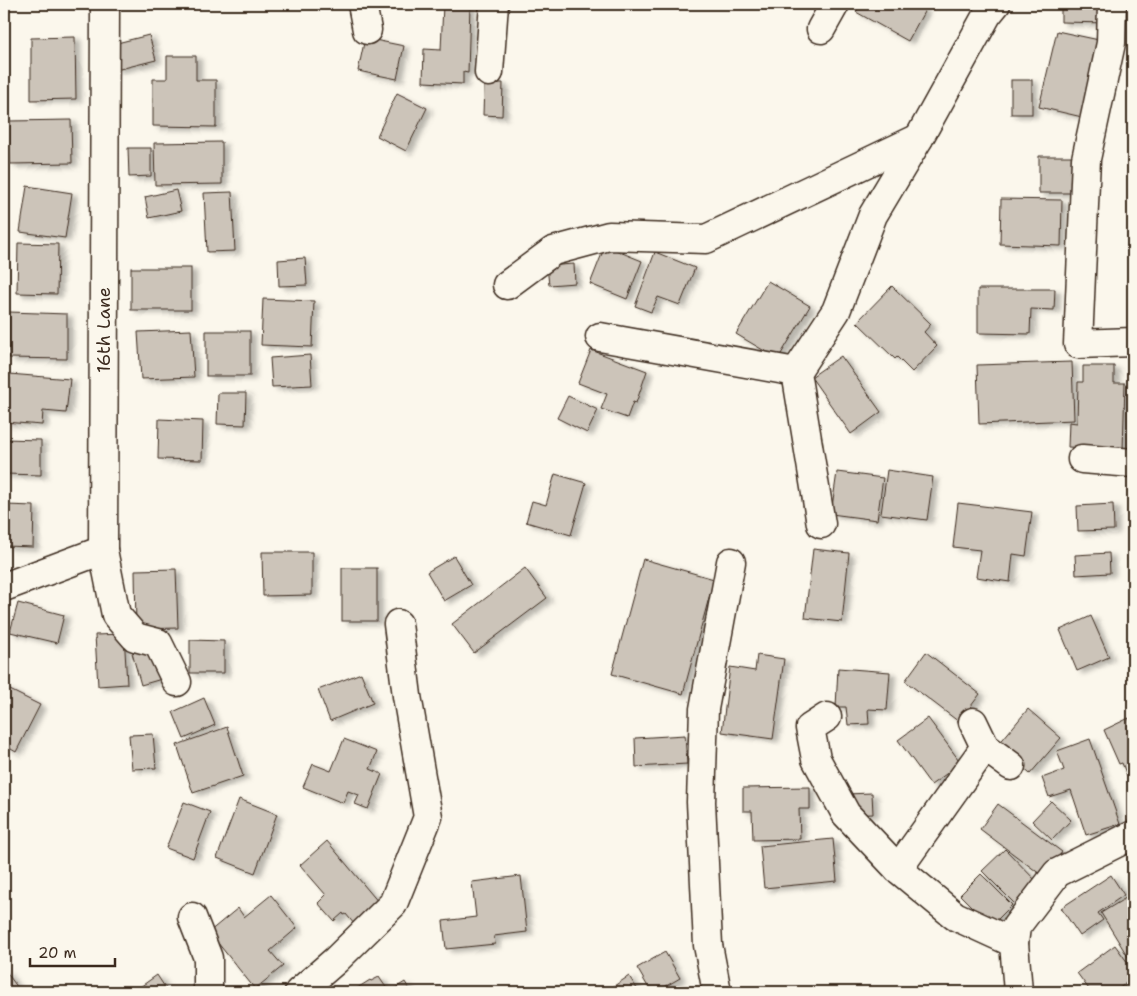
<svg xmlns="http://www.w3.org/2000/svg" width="1137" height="996" viewBox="0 0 1137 996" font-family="'Shantell Sans',sans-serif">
<defs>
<filter id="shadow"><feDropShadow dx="5.5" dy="3" stdDeviation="2.5" flood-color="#0004"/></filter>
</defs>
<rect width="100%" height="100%" fill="#fbf7ec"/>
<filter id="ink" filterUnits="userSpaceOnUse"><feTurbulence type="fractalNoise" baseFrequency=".02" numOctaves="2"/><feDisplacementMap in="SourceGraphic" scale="10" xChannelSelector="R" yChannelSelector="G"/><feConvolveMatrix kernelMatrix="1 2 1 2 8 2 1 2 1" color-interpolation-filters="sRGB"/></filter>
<g filter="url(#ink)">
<g fill="#ccc4b9" stroke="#3b2a1e" filter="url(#shadow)">
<polygon points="443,4 470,4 468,73 463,72 463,84 423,82 424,49 441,50"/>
<polygon points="861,4 913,4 925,10 908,41 856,12"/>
<polygon points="1061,4 1109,4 1109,23 1061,22"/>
<polygon points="1057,31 1099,40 1082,117 1039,107"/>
<polygon points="149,35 156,60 116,70 109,45"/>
<polygon points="75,37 76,99 31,100 31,38"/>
<polygon points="365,38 404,46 397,79 358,71"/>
<polygon points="167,56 196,56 196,80 216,80 216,127 153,126 153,79 167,79"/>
<rect x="1011" y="80" width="21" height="34"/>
<polygon points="484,83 503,83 502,116 483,115"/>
<polygon points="397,93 427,108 406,151 377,136"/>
<polygon points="71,120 72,163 10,164 9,121"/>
<polygon points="222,142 222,184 155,185 154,143"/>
<polygon points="128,148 151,148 151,176 129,177"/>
<polygon points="1039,156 1077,156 1078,193 1039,193"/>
<polygon points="27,186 72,193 65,238 20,232"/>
<polygon points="176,190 181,211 149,218 145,197"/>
<polygon points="232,192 235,251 207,252 204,193"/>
<polygon points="1001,199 1062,200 1061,246 1000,244"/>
<polygon points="18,243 58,244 57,294 17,293"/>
<polygon points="605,246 642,261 627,299 590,284"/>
<polygon points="655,252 695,268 680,305 658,297 651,312 635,306"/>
<polygon points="305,258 307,285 279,286 278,260"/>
<polygon points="574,264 575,283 549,285 547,266"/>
<rect x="131" y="268" width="60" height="42"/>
<polygon points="1129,275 1133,275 1133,322 1128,322"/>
<polygon points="768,281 810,306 778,359 736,334"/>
<polygon points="892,286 931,324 924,332 937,346 912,372 897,357 895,359 857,322"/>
<polygon points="978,289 1055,289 1054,310 1031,309 1030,334 978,333"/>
<polygon points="263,299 314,301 312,347 261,345"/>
<polygon points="9,312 67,314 67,359 9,358"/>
<polygon points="191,330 194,377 141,379 138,332"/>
<rect x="206" y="331" width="44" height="45"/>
<polygon points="591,350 647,371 636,403 633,402 627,418 601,409 607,394 578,383"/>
<polygon points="310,355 312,385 272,387 270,358"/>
<polygon points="841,356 881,412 851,434 811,377"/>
<polygon points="1072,362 1074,420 979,424 977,365"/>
<polygon points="1083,366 1114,366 1114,383 1125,383 1123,450 1068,447 1069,422 1077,423 1078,382 1083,382"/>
<polygon points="9,374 70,379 66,413 43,411 42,425 4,422"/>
<polygon points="218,393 246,393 245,425 217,424"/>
<polygon points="568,396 598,410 587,433 557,418"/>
<polygon points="159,419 203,421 202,460 158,459"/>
<polygon points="4,439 41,440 41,475 4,474"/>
<polygon points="887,470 933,477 927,520 881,514"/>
<polygon points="837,472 883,478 877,520 831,514"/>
<polygon points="555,474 586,483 571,535 526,522 532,501 546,505"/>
<polygon points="958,503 1032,512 1026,556 1013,554 1010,582 976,577 980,550 953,547"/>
<polygon points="1113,504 1114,530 1078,531 1077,506"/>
<polygon points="6,505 34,506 33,547 5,546"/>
<polygon points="813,549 849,553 842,622 805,618"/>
<polygon points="262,552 312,552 312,595 263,596"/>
<polygon points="1109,553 1110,573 1076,575 1075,555"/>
<polygon points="454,556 471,585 444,601 427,572"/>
<polygon points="643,559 714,579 683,694 612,674"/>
<rect x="342" y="568" width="35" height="53"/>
<polygon points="525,568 547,598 474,653 452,624"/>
<polygon points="176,569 178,628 136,629 135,570"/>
<polygon points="18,603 64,615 57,643 10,632"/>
<polygon points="1091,616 1109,657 1077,671 1060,630"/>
<polygon points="124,634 127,684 98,686 95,635"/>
<polygon points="190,640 224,641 224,673 190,673"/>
<polygon points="156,647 165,678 141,685 132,653"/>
<polygon points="926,652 980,694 959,722 905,681"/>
<polygon points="757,655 784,659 773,739 722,732 730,667 755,671"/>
<polygon points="838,668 890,672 887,710 868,709 869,724 848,725 846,707 836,707"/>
<polygon points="361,673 373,703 330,721 318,690"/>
<polygon points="4,687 40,705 16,752 4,745"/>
<polygon points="204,698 215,725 184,739 173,712"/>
<polygon points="1028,709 1061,738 1030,774 998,745"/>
<polygon points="928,718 961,763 931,785 898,740"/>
<polygon points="1129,718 1133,728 1133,791 1122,763 1119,764 1104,730"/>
<polygon points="227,727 243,776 193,793 177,745"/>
<polygon points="153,734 156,768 132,769 129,735"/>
<polygon points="685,735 687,764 636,767 635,738"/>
<polygon points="344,739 377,752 370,769 382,774 368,809 355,804 359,795 348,791 343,803 303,787 313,764 331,771"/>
<polygon points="1090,739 1120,824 1086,835 1071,790 1049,797 1042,778 1064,770 1057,751"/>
<polygon points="810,787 810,809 799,809 800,839 753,840 752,811 743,811 743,788"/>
<polygon points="872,793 873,814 847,815 846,794"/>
<polygon points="239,799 277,814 255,873 217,858"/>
<polygon points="1051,801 1071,820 1052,840 1032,821"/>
<polygon points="184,802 210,812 193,858 166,848"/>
<polygon points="998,804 1062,852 1044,877 980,829"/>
<polygon points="833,839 837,881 764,888 760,846"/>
<polygon points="327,841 379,903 354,924 346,914 344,915 343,913 334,921 318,903 326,895 300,865"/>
<polygon points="1005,849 1039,884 1017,906 982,871"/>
<polygon points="981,874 1012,905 991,926 960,895"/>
<polygon points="1111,875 1124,895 1098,913 1103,920 1080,936 1061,908"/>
<polygon points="521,876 527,932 494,936 495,944 446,949 443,921 476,917 472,882"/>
<polygon points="271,895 297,928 270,951 283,966 255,989 209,932 238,908 244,917"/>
<polygon points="1129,896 1133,903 1133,965 1101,913"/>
<polygon points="1115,945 1133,970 1133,978 1114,992 1091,992 1077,973"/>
<polygon points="665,952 680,978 656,992 651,992 637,968"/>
<polygon points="4,969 21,992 4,992"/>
<polygon points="157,975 168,992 133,992"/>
<polygon points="629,976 639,992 618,992 614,986"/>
<polygon points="379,977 389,992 405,982 411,992 351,992 370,980 371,981"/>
</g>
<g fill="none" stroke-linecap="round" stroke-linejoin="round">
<defs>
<g id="street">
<polyline points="362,4 367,30"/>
<polyline points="1112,4 1111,43 1086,159 1078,344 1133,342"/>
<polyline points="821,29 835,4"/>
<polyline points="489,72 494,4"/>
<polyline points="507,285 553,251 609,236 706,239 919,138"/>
<polyline points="600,337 796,372"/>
<polyline points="1082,459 1133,463"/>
<polyline points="821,524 796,372 836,311 873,215 919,138 987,15 996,4"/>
<polyline points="103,550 116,615 135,637 158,643 177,682"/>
<polyline points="4,587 103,550 105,4"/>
<polyline points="827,717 810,728 816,759 846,814 898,869 955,916 1014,943"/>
<polyline points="973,722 985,747"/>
<polyline points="898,869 985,747 1011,766"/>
<polyline points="192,917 208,958 208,992"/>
<polyline points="299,992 336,960 393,904 428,817 407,696 398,624"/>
<polyline points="717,992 708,945 701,802 704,709 731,562"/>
<polyline points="1018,992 1014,943 1016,927 1057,873 1133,835"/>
</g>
</defs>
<use href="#street" stroke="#3b2a1e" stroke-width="31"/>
<use href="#street" stroke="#fbf7ec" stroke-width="28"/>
</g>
</g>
<g text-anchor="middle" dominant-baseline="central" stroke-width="4" stroke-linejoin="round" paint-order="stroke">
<g font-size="18" fill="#3b2a1e" stroke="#fbf7ec">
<text transform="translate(104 330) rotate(-90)">16th Lane</text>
</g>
</g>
<rect width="1137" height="996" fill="none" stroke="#fbf7ec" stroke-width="20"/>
<rect x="10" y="10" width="1117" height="976" fill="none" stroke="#3b2a1e" stroke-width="2" filter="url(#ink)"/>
<path d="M30 958v8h85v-8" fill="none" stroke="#3b2a1e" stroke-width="2.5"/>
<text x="38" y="958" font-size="15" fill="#3b2a1e" stroke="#fbf7ec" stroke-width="4" paint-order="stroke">20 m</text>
</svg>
